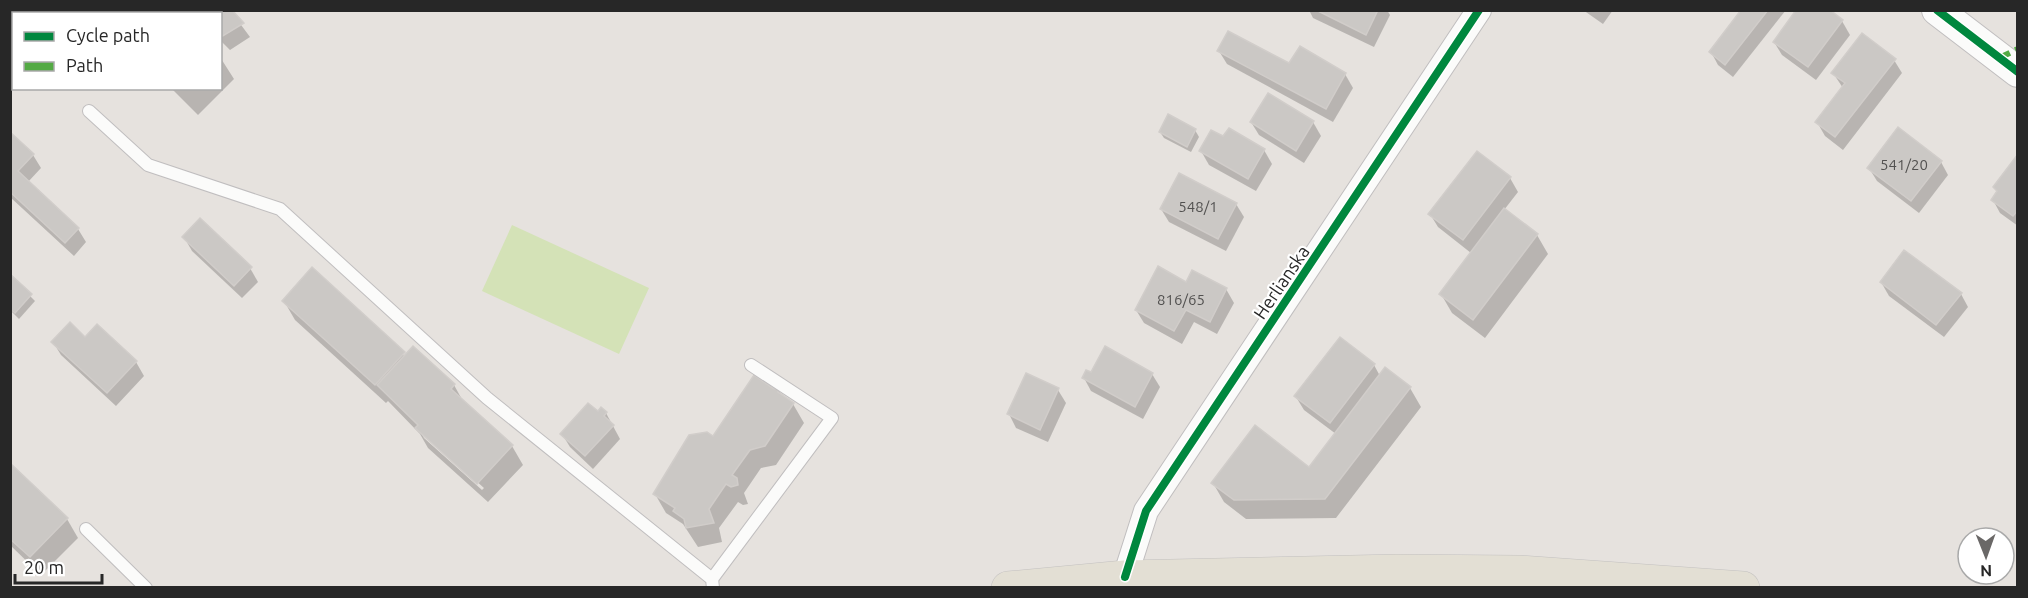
<svg xmlns="http://www.w3.org/2000/svg" width="2028" height="598" viewBox="0 0 2028 598" font-family="Ubuntu,sans-serif">
<rect width="100%" height="100%" fill="#e6e2de"/>
<polygon fill="#d4e2b7" points="512,225 649,288 619,354 482,291"/>
<g fill="#0003" fill-rule="evenodd">
<polygon points="192,10 230,10 250,37 230,50 220,40 220,14 195,14"/>
<polygon points="1309,10 1387,10 1390,15 1374,47 1313,18"/>
<polygon points="1583,10 1613,10 1603,24"/>
<polygon points="1743,10 1786,10 1733,77 1718,65 1711,52"/>
<polygon points="1842,21 1850,35 1816,80 1782,55 1774,42"/>
<polygon points="1219,51 1345,74 1353,88 1333,122 1227,64"/>
<polygon points="220,57 234,79 198,115 171,88 220,88"/>
<polygon points="1894,60 1902,73 1843,150 1825,136 1817,122 1843,88 1833,73"/>
<polygon points="1251,122 1313,122 1321,136 1304,163 1259,135"/>
<polygon points="1195,130 1199,137 1191,152 1164,138 1160,132"/>
<polygon points="10,134 33,155 41,168 28,182 78,229 86,242 74,256 10,197"/>
<polygon points="1224,138 1264,150 1272,164 1256,191 1209,165 1201,151"/>
<polygon points="1477,153 1510,178 1518,192 1504,210 1537,235 1548,254 1485,338 1452,313 1441,294 1471,253 1438,227 1430,214"/>
<polygon points="2018,156 2018,226 2000,213 1993,200 1998,193 1994,188"/>
<polygon points="1941,162 1948,175 1919,213 1877,181 1869,168"/>
<polygon points="1236,204 1244,217 1226,251 1169,222 1161,209"/>
<polygon points="184,237 250,268 258,282 242,298 192,251"/>
<polygon points="10,276 35,301 19,319 10,310"/>
<polygon points="1881,282 1961,294 1968,307 1944,337 1889,296"/>
<polygon points="1187,284 1226,289 1234,303 1217,334 1194,322 1182,344 1144,323 1136,310"/>
<path d="M284,301L405,356L413,348L454,385L464,403L512,446L523,465L488,502L428,448L420,434L388,401L386,403L295,320ZM420,431L484,488L482,490L424,438Z"/>
<polygon points="97,326 136,362 144,376 116,406 61,355 53,342 85,339"/>
<polygon points="1374,365 1380,376 1410,388 1421,407 1336,518 1246,519 1224,502 1213,483 1309,469 1336,434 1304,410 1296,397"/>
<polygon points="1152,374 1160,387 1143,419 1091,391 1084,378"/>
<polygon points="774,390 777,390 793,404 804,423 776,465 761,468 744,493 748,504 743,505 738,502 719,528 722,542 698,547 683,524 666,513 655,494 713,438"/>
<polygon points="1058,390 1066,403 1048,442 1016,428 1009,414"/>
<polygon points="598,413 606,413 620,439 593,469 570,447 562,434"/>
<polygon points="10,465 67,519 78,538 41,575 10,545"/>
</g>
<g fill="#cbc8c5" stroke="#d1cdca" stroke-width="1.5">
<polygon points="99,10 175,10 178,14 102,14"/>
<polygon points="195,10 232,10 244,23 221,37 220,14 198,14"/>
<polygon points="1316,10 1378,10 1366,35"/>
<polygon points="1741,10 1768,10 1725,65 1709,52"/>
<polygon points="1796,10 1830,10 1843,20 1808,67 1773,42"/>
<polygon points="1228,31 1289,63 1300,46 1346,73 1326,109 1217,51"/>
<polygon points="1862,33 1896,59 1835,137 1815,122 1845,83 1831,73"/>
<polygon points="1268,93 1314,121 1296,151 1250,122"/>
<polygon points="1168,114 1196,129 1187,147 1159,132"/>
<polygon points="1898,127 1942,161 1911,201 1867,168"/>
<polygon points="1229,128 1265,149 1248,179 1199,151 1211,130 1223,136"/>
<polygon points="10,132 34,154 18,171 79,228 65,243 10,192"/>
<polygon points="1477,151 1511,177 1463,240 1428,214"/>
<polygon points="2018,154 2018,210 2013,216 1991,200 1997,191 1993,187"/>
<polygon points="1179,173 1237,203 1218,239 1160,209"/>
<polygon points="1504,208 1538,234 1473,320 1439,294"/>
<polygon points="200,218 252,267 234,286 182,237"/>
<polygon points="1904,250 1962,293 1936,325 1880,282"/>
<polygon points="1158,266 1186,282 1192,270 1227,288 1210,322 1186,310 1174,331 1135,310"/>
<polygon points="312,267 405,352 375,385 282,301"/>
<polygon points="10,274 32,294 15,313 10,309"/>
<polygon points="70,322 85,337 97,324 137,361 107,393 51,342"/>
<polygon points="1340,337 1375,364 1330,423 1294,396"/>
<polygon points="413,346 455,384 451,389 513,445 477,484 415,428 418,425 377,385"/>
<polygon points="1105,346 1153,373 1135,407 1082,378 1086,370 1091,372"/>
<polygon points="1385,367 1411,387 1325,499 1234,500 1211,483 1255,425 1309,467"/>
<polygon points="1026,373 1059,388 1040,430 1007,414"/>
<polygon points="754,375 774,389 778,388 778,392 794,403 765,446 750,450 732,475 737,478 738,485 731,487 726,484 709,509 714,523 686,528 684,519 673,511 675,508 653,494 689,435 707,432 713,436"/>
<polygon points="588,403 598,411 601,407 607,412 604,416 614,425 585,456 560,434"/>
<polygon points="10,463 68,518 30,557 10,539"/>
</g>
<g fill="none" stroke-linecap="round" stroke-linejoin="round">
<defs>
<g id="service">
<polyline points="89,111 148,165 280,209 487,398 712,579 713,588"/>
<polyline points="86,529 146,588"/>
<polyline points="712,579 832,418 751,365"/>
</g>
<g id="minor">
<polyline points="41,14 44,10"/>
<polyline points="10,48 14,44"/>
<polyline points="1125,577 1146,511 1479,10"/>
</g>
<polyline id="tertiary" points="1937,10 2018,72"/>
<polyline id="primary" points="1008,588 1125,577 1397,571 1519,572 1743,588"/>
</defs>
<use href="#service" stroke="#c0bebf" stroke-width="14"/>
<use href="#minor" stroke="#c0bebf" stroke-width="26"/>
<use href="#tertiary" stroke="#c0bebf" stroke-width="32"/>
<use href="#primary" stroke="#c3c1c0" stroke-width="34"/>
<use href="#service" stroke="#fbfbfa" stroke-width="12"/>
<use href="#minor" stroke="#fbfbfa" stroke-width="24"/>
<use href="#tertiary" stroke="#fbfbfa" stroke-width="30"/>
<use href="#primary" stroke="#e3dfd4" stroke-width="33"/>
<polyline stroke="#53aa44" stroke-width="6" stroke-dasharray="12 6" stroke-linecap="butt" points="1999,58 2018,49"/>
<defs>
<g id="cycleway">
<polyline points="1937,10 2018,72"/>
<polyline points="1125,577 1146,511 1479,10"/>
</g>
</defs>
<use href="#cycleway" stroke="#fff" stroke-width="11"/>
<use href="#cycleway" stroke="#00873e" stroke-width="8"/>
</g>
<g text-anchor="middle" dominant-baseline="central" stroke-width="4.5" stroke-linejoin="round" paint-order="stroke">
<g font-size="15" fill="#525150">
<text x="1904" y="164">541/20</text>
<text x="1198" y="206">548/1</text>
<text x="1181" y="299">816/65</text>
</g>
<g font-size="18" fill="#272727" stroke="#fff">
<text transform="translate(1281 282) rotate(-56)">Herlianska</text>
</g>
</g>
<rect width="2028" height="598" fill="none" stroke="#272727" stroke-width="24"/>
<rect x="12" y="12" width="210" height="78" fill="#ffffff" stroke="#a9a9a9" stroke-width="1.5"/>
<rect x="24" y="32" width="30" height="9" fill="#00873e" stroke="#a9a9a9" stroke-width="1.5"/>
<text x="66" y="42" font-size="18" fill="#272727">Cycle path</text>
<rect x="24" y="62" width="30" height="9" fill="#53aa44" stroke="#a9a9a9" stroke-width="1.5"/>
<text x="66" y="72" font-size="18" fill="#272727">Path</text>
<g transform="translate(1986 556) rotate(179)"><circle r="28" fill="#ffffff" stroke="#a9a9a9" stroke-width="1.5"/>
<path d="M0-4.5L10 22L0 15L-10 22Z" fill="#6a6867"/>
<text y="-9" font-size="16" font-weight="bold" text-anchor="middle" fill="#272727">N</text>
</g>
<path d="M15 574v9h87v-9" fill="none" stroke="#272727" stroke-width="3"/>
<text x="24" y="574" font-size="18" fill="#272727" stroke="#ffffff" stroke-width="4.5" paint-order="stroke">20 m</text>
</svg>
